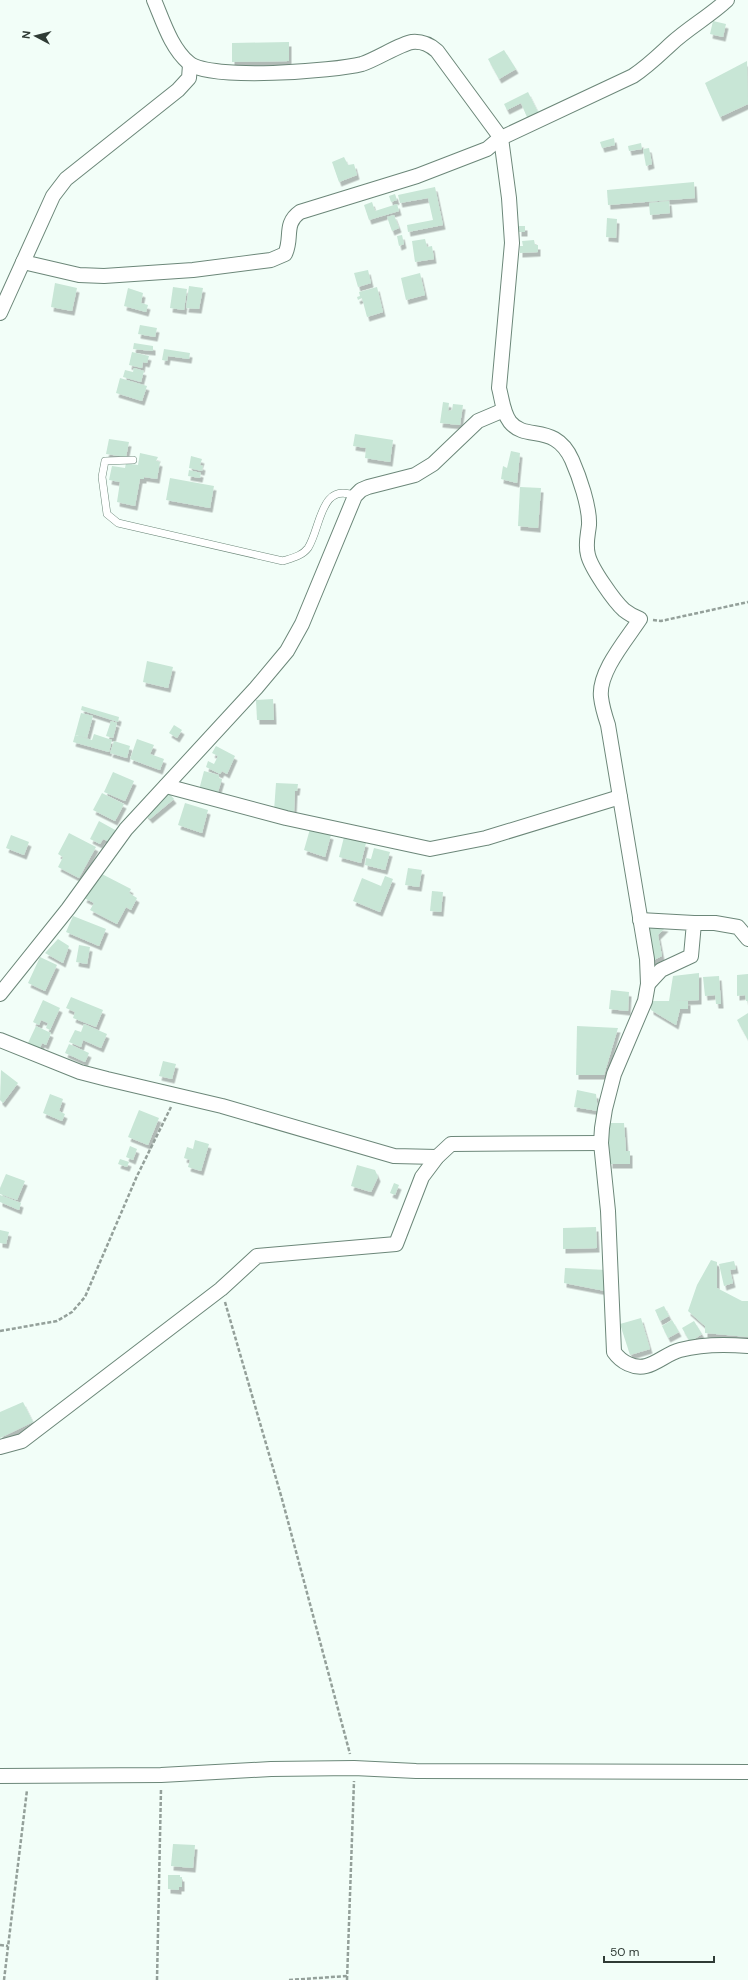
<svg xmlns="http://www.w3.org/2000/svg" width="748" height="1980" viewBox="0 0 748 1980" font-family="'DM Sans',sans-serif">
<defs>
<filter id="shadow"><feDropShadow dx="2.5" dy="4.5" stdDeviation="0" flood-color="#0004"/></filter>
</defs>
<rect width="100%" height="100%" fill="#f2fef8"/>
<g fill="#c8e6d6" filter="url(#shadow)">
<polygon points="713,21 726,24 723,37 710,34"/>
<polygon points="289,42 289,61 232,62 232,43"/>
<polygon points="504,50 516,69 499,79 488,59"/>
<polygon points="747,61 748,104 720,117 705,83"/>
<polygon points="528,92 538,112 527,117 521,103 507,110 504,104"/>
<polygon points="614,138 615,145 602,148 600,142"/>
<polygon points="641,143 642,149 629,151 628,146"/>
<polygon points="649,148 652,164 646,166 643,149"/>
<polygon points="344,157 348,165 354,164 357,175 339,182 332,162"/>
<polygon points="694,182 695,198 608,205 607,190"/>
<polygon points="435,187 443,225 408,232 407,225 433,220 428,198 400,203 398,195"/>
<polygon points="395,194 397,200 391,202 389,196"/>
<polygon points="669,201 670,213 650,215 649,203"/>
<polygon points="372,202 375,211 397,204 399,211 369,220 364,205"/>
<polygon points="394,215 399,228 392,231 387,217"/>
<polygon points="607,218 617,219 616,238 606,237"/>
<rect x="519" y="226" width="6" height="6"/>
<polygon points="402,235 404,244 399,246 397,236"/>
<polygon points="425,239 427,247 432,246 434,259 415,262 412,241"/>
<polygon points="534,240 535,245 538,245 538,252 520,253 520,246 523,246 522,241"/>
<polygon points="368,270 371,283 358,287 354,273"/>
<polygon points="420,273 425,295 406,300 401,278"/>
<polygon points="55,283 77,288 72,311 51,307"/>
<polygon points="189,286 203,288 199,309 186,308"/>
<polygon points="173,287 187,289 184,310 170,308"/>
<polygon points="377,287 383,312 367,317 362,298 358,300 357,297 360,296 359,292"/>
<polygon points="128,288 143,293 141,303 148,305 146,312 124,306"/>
<polygon points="140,325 157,328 155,337 138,334"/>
<polygon points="134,343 153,346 153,351 133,349"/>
<polygon points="164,349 190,353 189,359 168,356 167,361 162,360"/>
<polygon points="132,352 149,356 147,363 143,362 142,368 129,365"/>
<polygon points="134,368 144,371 141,382 123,377 125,370 133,372"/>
<polygon points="120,378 147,386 142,401 116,393"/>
<polygon points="443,402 449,403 448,411 452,410 453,404 463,405 460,425 440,423"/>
<polygon points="355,434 393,440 390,462 365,458 366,448 353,446"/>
<polygon points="109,439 129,442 126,457 106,454"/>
<polygon points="511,451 520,453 517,483 501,479 503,466 507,468"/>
<polygon points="140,453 158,457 156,461 160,462 157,479 144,477 144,479 140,479 135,506 117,502 120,482 109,480 112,466 125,468 126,463 138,465"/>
<polygon points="191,456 202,459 200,465 203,466 202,471 189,468"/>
<polygon points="189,470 201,473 200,478 188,476"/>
<polygon points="170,478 214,486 210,508 166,500"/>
<polygon points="520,487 541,488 538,528 518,526"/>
<polygon points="147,661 173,667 168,688 143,682"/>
<polygon points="273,699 274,720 257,720 256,700"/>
<polygon points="82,706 119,717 118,722 81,710"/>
<polygon points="81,713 93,716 87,738 75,735"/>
<polygon points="111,721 117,723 113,738 106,736"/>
<polygon points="174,725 182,730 177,738 169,733"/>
<polygon points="94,734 112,740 109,752 73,742 75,735 92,740"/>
<polygon points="137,739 154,745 150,754 164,759 160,770 130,759"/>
<polygon points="114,741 130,746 127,758 110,753"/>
<polygon points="216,746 235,756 227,774 222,771 220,774 206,767 208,761 214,764 218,756 212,753"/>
<polygon points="204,771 219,775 219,778 222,779 217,795 199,790"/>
<polygon points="113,772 134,781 125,801 104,792"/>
<polygon points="276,783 298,784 297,791 295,791 294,812 274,811"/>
<polygon points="102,793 124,804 115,821 93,810"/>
<polygon points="169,793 174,799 150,819 145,813"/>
<polygon points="185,803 208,810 202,833 178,825"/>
<polygon points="99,821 117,831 110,842 103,839 100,844 90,839"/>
<polygon points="310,829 331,835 325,857 304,850"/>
<polygon points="69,833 96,847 79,878 58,867 63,857 58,854"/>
<polygon points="11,835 29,842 24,855 6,848"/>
<polygon points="344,837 366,843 361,863 339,857"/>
<polygon points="374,848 390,852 385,870 365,865 366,858 371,859"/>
<polygon points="408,868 422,870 419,887 405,885"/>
<polygon points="98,872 131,889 129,893 137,898 131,910 126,907 117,924 90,910 94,903 84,898"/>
<polygon points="385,876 393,879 380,912 353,901 362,878 381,886"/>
<polygon points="432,891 443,892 441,912 430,911"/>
<polygon points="73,916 106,929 99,946 66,932"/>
<polygon points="643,925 666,927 658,935 662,956 652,961"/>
<polygon points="58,939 69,946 63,963 45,953"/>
<polygon points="79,945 90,947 87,964 76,962"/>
<polygon points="40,957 57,965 45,991 28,983"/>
<polygon points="699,973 699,1000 675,1001 688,1001 688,1009 680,1009 676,1025 651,1010 651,1001 669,1001 673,976"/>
<polygon points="748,974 748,1001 746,1001 745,995 737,996 737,975"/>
<polygon points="719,976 721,1004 716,1004 715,995 705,996 703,977"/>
<polygon points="611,990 629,992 628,1011 609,1009"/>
<polygon points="71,997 103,1010 96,1027 73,1018 75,1012 66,1008"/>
<polygon points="43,1000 60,1008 50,1030 46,1028 48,1023 41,1020 39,1025 33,1022"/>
<polygon points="748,1013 748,1040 737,1020"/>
<polygon points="84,1024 107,1034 101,1048 83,1040 81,1047 69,1042 75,1030 81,1032"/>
<polygon points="36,1026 51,1033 46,1045 42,1043 40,1048 28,1043"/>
<polygon points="577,1026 618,1028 604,1075 576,1075"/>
<polygon points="69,1044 89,1053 85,1062 65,1053"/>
<polygon points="163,1061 176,1064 172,1079 159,1076"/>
<polygon points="1,1070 18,1083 3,1103 0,1100"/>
<polygon points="577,1090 596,1094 598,1111 574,1107"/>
<polygon points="50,1094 63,1099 59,1111 65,1114 62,1121 43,1113"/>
<polygon points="139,1110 159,1118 148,1145 128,1137"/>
<polygon points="609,1123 624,1123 626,1151 630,1151 630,1164 610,1164 610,1157 608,1157"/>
<polygon points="195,1140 209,1144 201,1171 188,1167 190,1160 184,1158 187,1147 193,1149"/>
<polygon points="130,1146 137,1149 133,1160 126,1157"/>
<polygon points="120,1159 129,1162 127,1167 118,1164"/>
<polygon points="357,1165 375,1170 378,1177 371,1192 351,1186"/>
<polygon points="6,1174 25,1181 17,1200 0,1194 0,1188"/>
<polygon points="394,1183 399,1185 395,1195 390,1193"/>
<polygon points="0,1195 21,1203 19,1210 0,1202"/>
<polygon points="596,1227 597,1248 563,1249 563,1228"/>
<polygon points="0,1230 9,1232 6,1244 0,1243"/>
<polygon points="711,1260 717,1262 717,1288 742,1301 748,1301 748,1337 705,1333 705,1326 688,1311 697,1285"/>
<polygon points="734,1261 736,1269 730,1270 733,1283 724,1286 719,1264"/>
<polygon points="565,1268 607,1270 605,1291 564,1283"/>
<polygon points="664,1306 669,1316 660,1321 655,1310"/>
<polygon points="641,1318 650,1349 630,1355 620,1324"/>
<polygon points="672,1320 679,1332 668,1338 662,1326"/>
<polygon points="694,1321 702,1334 690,1342 682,1328"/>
<polygon points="23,1402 33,1422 0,1438 0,1412"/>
<polygon points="173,1844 195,1845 193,1868 171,1866"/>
<polygon points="168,1875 180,1875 180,1877 182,1877 182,1887 179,1887 179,1890 168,1889"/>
</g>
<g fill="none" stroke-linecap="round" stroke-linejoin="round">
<defs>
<path id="lane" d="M133,460L105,461L102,477L107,514L118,523L283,561C292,558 302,556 308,548C321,528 320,481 355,496"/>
<g id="street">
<path d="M154,0C163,21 171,48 189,63C210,81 335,71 362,64C377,59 400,44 412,42C423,41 430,45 437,51L501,138L633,76C648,66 658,56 671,44C688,28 710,16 727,0"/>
<path d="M501,138L509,198L512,243L499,388C502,399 503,413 510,422C526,442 555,422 572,460C579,476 590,507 589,525C588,535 585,544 588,555C591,568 614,601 624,610C629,614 635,617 640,619C627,639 598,672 601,697C602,706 605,716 608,725L647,959L648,984L645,1001L614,1074L605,1109L602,1128L601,1143L608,1211L614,1352C621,1362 634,1369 646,1366C658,1363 668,1353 680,1350C702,1344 725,1344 748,1346"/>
<path d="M23,262L79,275L104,276L193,270L271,260L285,254C293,238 283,224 300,212L417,176L487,149L500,138"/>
<polyline points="0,313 53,196 66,179 178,90 189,78 190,65"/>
<polyline points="166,786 286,818 430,849 486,838 620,797"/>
<polyline points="640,920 694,923 691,956 661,970 648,984"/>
<polyline points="694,923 715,923 738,927 748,939"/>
<polyline points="0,994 68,909 126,829 256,688 287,651 302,624 355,496 361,490 368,487 415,475 433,464 478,421 504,410"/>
<polyline points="0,1040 80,1072 107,1079 222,1106 394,1156 437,1157"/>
<polyline points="0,1447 22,1441 221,1289 257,1256 396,1244 422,1177 437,1157 451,1144 601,1143"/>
<polyline points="0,1776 161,1775 271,1769 354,1768 416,1771 748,1772"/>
</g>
</defs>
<use href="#lane" stroke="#6c8779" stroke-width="8"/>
<use href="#street" stroke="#6c8779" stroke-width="16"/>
<g stroke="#94a09a" stroke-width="2.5" stroke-dasharray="4 2" stroke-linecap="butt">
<polyline points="653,620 661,621 748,602"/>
<polyline points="225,1302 282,1499 350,1754"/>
<polyline points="0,1331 57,1321 72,1312 85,1297 137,1176 171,1107"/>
<polyline points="0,1945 8,1946"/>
<polyline points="4,1980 27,1790"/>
<polyline points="157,1980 161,1789"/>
<polyline points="289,1980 347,1976"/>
<polyline points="347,1980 354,1781"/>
</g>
<use href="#lane" stroke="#fff" stroke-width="7"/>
<use href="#street" stroke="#fff" stroke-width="14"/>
</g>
<g transform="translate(36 36) rotate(277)" stroke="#f2fef8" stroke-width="3" paint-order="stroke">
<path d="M0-3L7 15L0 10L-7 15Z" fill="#2f3b35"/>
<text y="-6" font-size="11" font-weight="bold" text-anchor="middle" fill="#2f3b35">N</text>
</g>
<path d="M604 1956v6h110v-6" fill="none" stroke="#2f3b35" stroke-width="2"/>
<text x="610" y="1956" font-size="12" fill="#2f3b35" stroke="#f2fef8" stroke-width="3" paint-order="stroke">50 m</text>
</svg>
